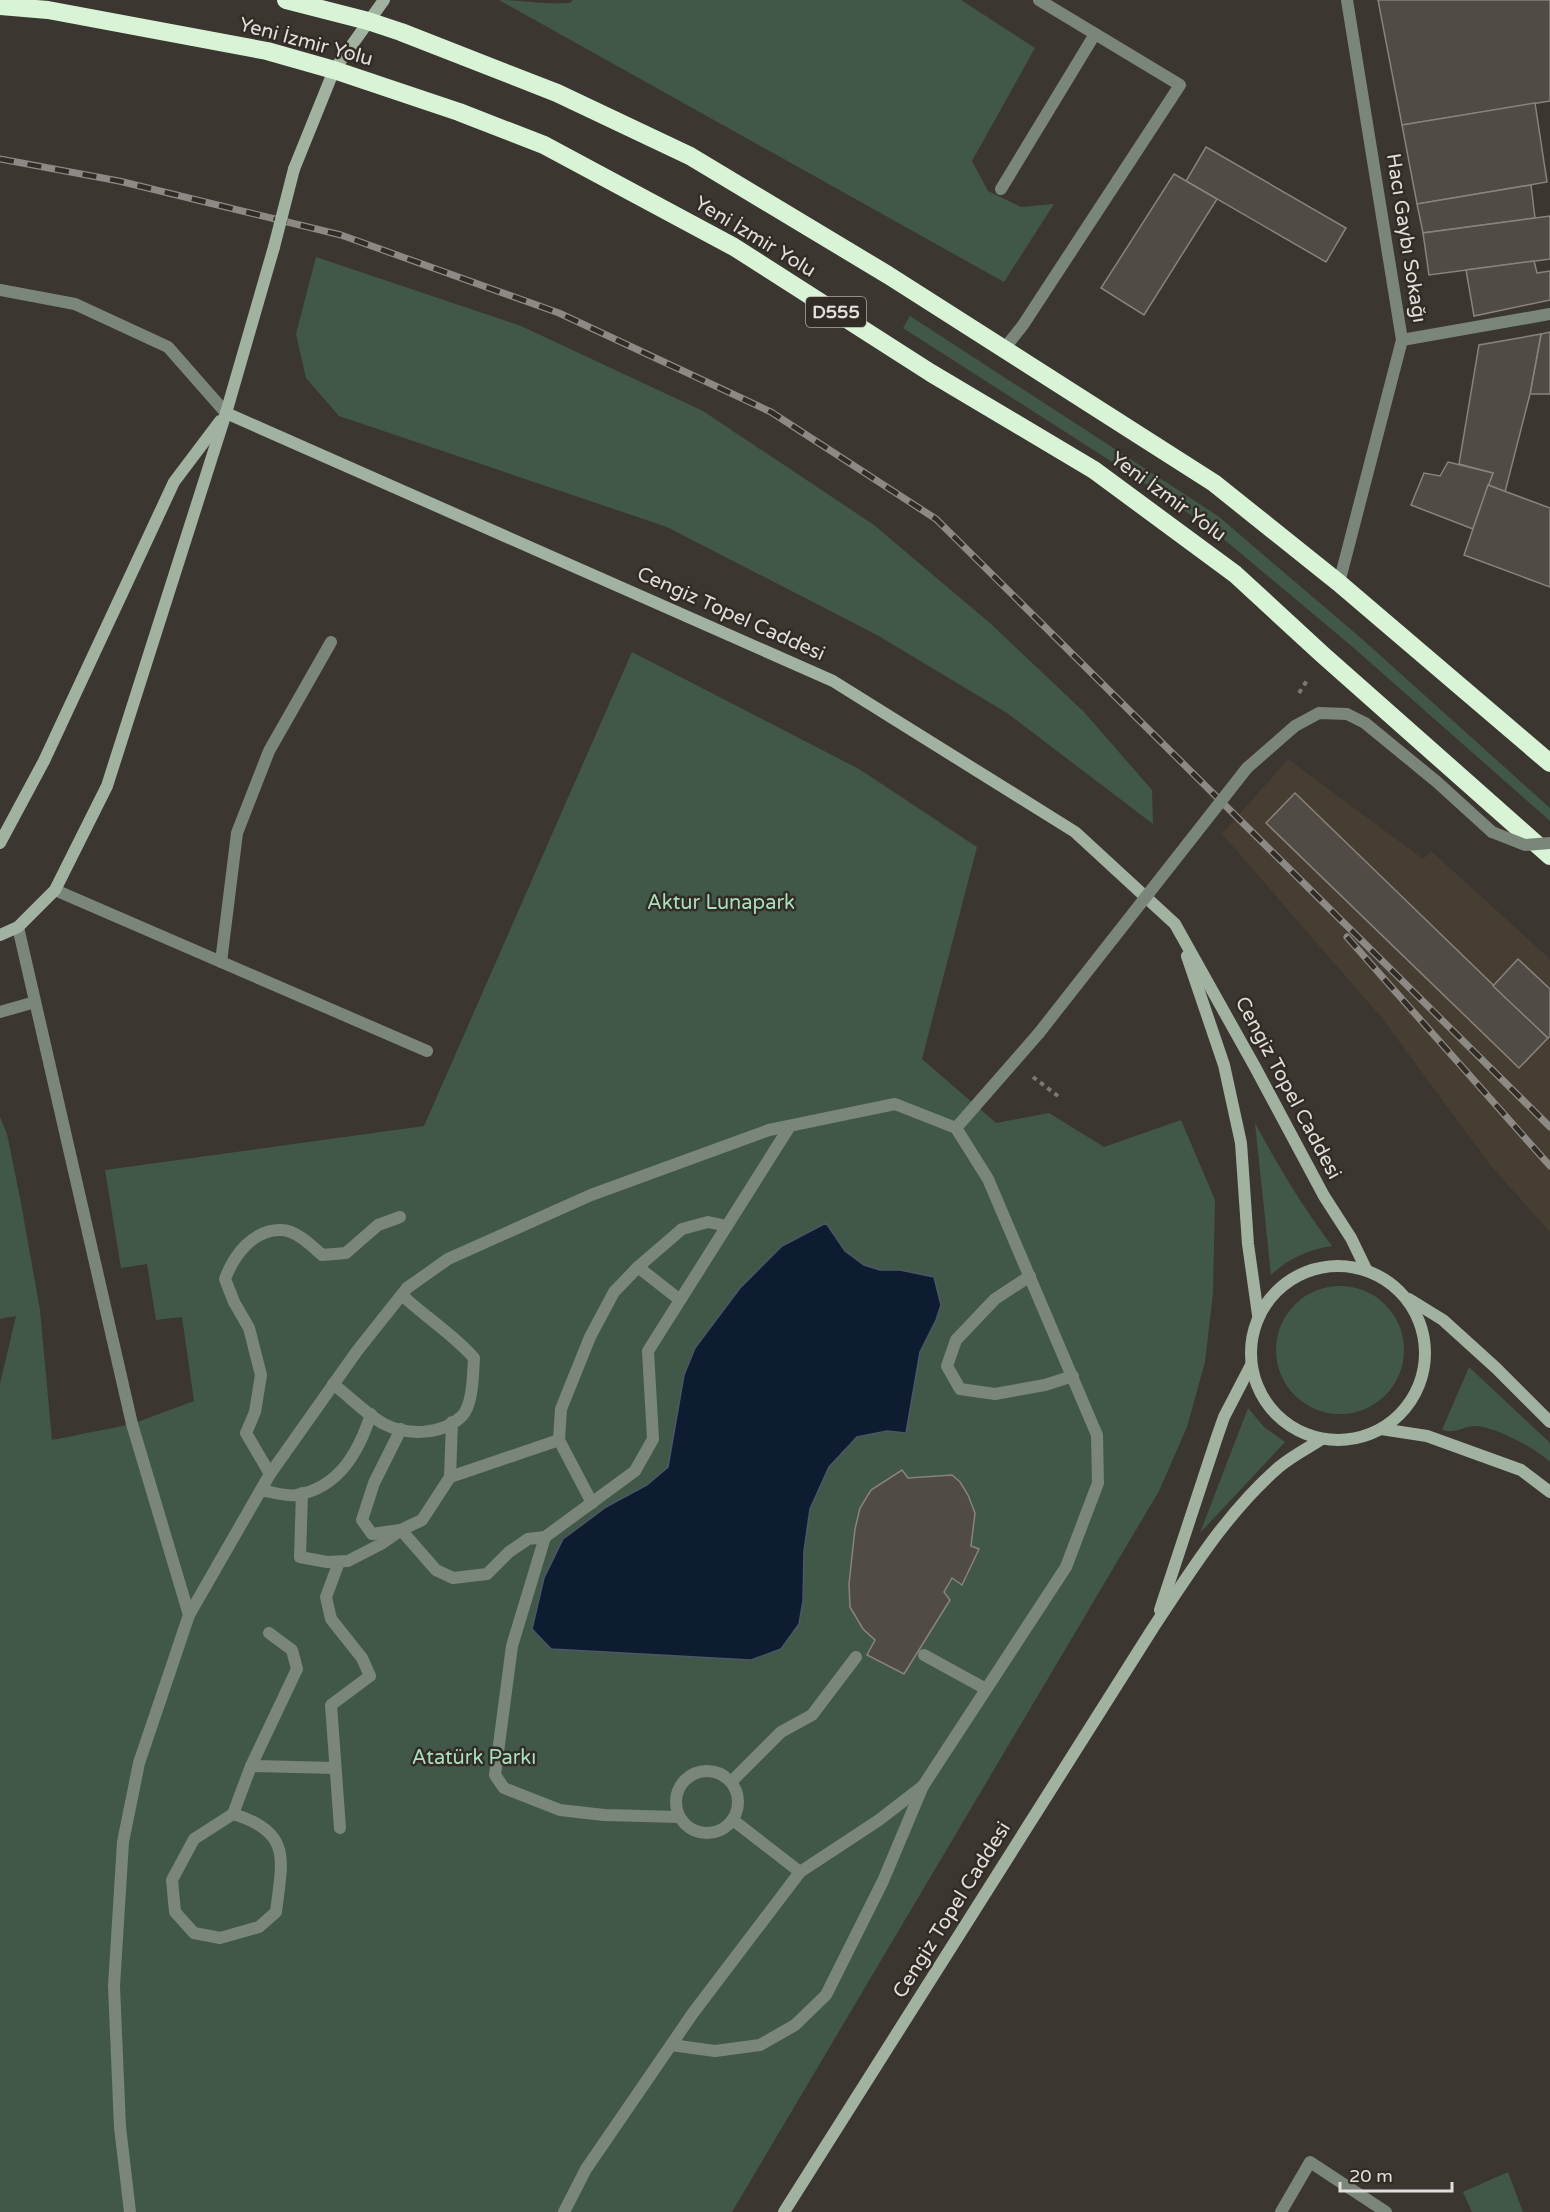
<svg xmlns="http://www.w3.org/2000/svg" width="1550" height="2212" viewBox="0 0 1550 2212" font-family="'Varela Round',sans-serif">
<rect width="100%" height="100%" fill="#3b3630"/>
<polygon fill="#473e33" points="1288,759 1423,859 1431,851 1550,959 1550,1232 1491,1166 1382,1018 1222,834"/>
<g fill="#415849">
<path d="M499,0C523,0 546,5 570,3L573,0H961L1035,48L972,161L988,191L1021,207L1054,204L1004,282Z"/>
<polygon points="316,257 521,326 703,411 874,525 991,624 1084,712 1152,790 1153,824 1007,713 877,635 667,527 339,416 306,378 296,334"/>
<polygon points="910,316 1218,516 1362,639 1550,808 1550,821 1355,649 1214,531 1131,474 903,328"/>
<polygon points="632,652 859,769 977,847 922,1059 996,1123 1049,1113 1104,1147 1181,1120 1215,1200 1213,1293 1205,1362 1187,1427 1159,1491 732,2212 0,2212 0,1384 16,1316 0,1319 0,1117 7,1134 21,1203 40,1310 52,1440 132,1424 194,1401 182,1317 156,1320 147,1264 121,1268 105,1170 424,1126"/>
<path d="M1255,1123C1278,1166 1302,1206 1332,1246C1310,1249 1287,1259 1271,1275Z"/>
<circle cx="1340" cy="1350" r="64"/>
<path d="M1469,1367L1550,1443V1462C1537,1449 1492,1425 1474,1426C1460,1427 1458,1434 1442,1430Z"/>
<polygon points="1248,1408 1264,1427 1285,1442 1200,1533"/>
<polygon points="1508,2172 1523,2212 1472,2212 1463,2192"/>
</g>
<polygon fill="#0d1c31" stroke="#4d5664" stroke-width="1.5" points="826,1223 845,1251 864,1265 880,1270 900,1270 934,1277 941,1305 936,1320 920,1352 906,1433 887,1431 857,1437 829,1467 810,1509 804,1551 803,1601 799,1624 781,1649 751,1660 551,1649 532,1629 544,1578 563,1539 606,1507 647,1485 668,1467 684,1375 695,1348 740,1288 782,1246"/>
<g fill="#514b45" stroke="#89837c" stroke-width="1.5">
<polygon points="1378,0 1550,0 1550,101 1402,125"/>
<polygon points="1535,103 1547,182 1417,204 1402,125"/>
<polygon points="1206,147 1346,228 1326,262 1186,181"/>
<polygon points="1174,174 1217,199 1144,315 1101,288"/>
<polygon points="1531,185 1535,218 1423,233 1417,204"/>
<polygon points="1550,216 1550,259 1429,275 1423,233"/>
<polygon points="1534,261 1537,273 1550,271 1550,300 1474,316 1466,270"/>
<polygon points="1550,332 1550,394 1530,394 1541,334"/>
<polygon points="1541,334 1530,394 1505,492 1488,485 1493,473 1459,464 1479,345"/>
<polygon points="1448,462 1493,473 1473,529 1411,505 1424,473 1440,476"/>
<polygon points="1488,485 1550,508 1550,587 1464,555"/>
<polygon points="1295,793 1548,1038 1519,1068 1266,823"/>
<polygon points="1518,959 1550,989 1550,1036 1548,1038 1493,986"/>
<polygon points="902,1470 908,1478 952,1475 960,1482 968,1495 975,1513 971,1546 979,1549 962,1585 952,1578 944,1592 950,1600 904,1674 867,1655 875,1640 863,1629 850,1607 849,1584 855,1529 860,1508 871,1490"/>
</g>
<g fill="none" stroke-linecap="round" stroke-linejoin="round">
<g stroke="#7c7873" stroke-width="4" stroke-dasharray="4.5 4.5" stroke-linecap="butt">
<polyline points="1299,693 1308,679"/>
<polyline points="1033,1077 1058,1096"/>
</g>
<g stroke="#7b867a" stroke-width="12">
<polyline points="1001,189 1095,34"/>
<polyline points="1004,349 1023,325 1180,85 1039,0"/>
<polyline points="55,890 427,1051"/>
<polyline points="221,962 237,833 269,751 331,642"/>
<polyline points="1281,2212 1310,2162 1386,2212"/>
</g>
<g stroke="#7b867a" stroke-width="12">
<polyline points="0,290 75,304 168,347 226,413"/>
<polyline points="1402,340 1550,314"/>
<polyline points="1339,583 1402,340 1347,0"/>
<polyline points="1247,768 1295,726 1319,713 1347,714 1365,723 1437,782 1492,832"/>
<polyline points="18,927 132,1424 189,1615 270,1474 357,1351 407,1288 448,1259 591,1195 769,1130 895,1104 956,1128 988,1179 1097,1435 1098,1483 1066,1567 923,1786 879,1820 800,1872 693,2013 586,2169 564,2212"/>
<polyline points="0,1012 35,1002"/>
<polyline points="956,1128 1039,1033"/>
<polyline points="638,1267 682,1229 708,1222 727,1226"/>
<polyline points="1030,1276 995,1299 956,1340 947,1366 960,1389 995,1394 1045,1385 1073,1376"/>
<path d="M333,1384C349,1396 367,1415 384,1424C407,1436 443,1435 462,1416C473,1405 473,1374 474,1358C453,1334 425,1317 402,1295"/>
<path d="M270,1474L246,1433L255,1412L261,1375L249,1328L234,1302L225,1279C234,1255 253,1229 282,1230C297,1231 311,1245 322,1255L346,1253L378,1225L400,1217"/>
<polyline points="450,1477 452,1422"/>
<path d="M261,1490C272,1492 287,1497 297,1495C340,1487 359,1451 371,1414"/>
<polyline points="302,1493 300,1557 327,1562 348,1561 381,1544 401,1530 422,1520 450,1477 559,1440"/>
<polyline points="592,1503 559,1440 561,1409 590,1337 614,1292 638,1267 680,1300"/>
<polyline points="400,1530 372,1534 362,1520 374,1483 401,1429"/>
<polyline points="401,1530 436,1570 453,1578 487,1574 509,1552 528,1539 545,1537"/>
<polyline points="339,1562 326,1597 331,1619 362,1658 370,1676 331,1705 340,1828"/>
<polyline points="924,1655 986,1689"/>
<polyline points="251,1766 335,1768"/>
<circle cx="707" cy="1802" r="31"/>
<polyline points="731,1782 781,1732 812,1715 856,1657"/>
<path d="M233,1814C293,1832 282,1861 276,1912L259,1927L220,1938L194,1933L175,1912L172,1880L194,1839L233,1814L251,1766L297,1669L292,1650L269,1633"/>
<polyline points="679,1817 604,1815 560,1810 504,1788 495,1775 512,1646 545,1537 635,1471 653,1439 648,1351 790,1126"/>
<polyline points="733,1820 800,1872"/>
<polyline points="671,2045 715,2051 760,2045 795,2025 826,1995 883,1881 923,1786"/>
<polyline points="130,2212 120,2127 114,1986 123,1842 139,1763 189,1615"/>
</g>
<g stroke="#a1b2a0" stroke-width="12">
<polyline points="294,169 334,70 384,0"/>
<polyline points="226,413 833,681 1075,832 1175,924 1255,1067 1324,1196 1351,1238 1366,1269"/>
<polyline points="0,843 44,761 174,482 220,421"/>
<polyline points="0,935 18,927 55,890 107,786 226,413 274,247"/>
<polyline points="1187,956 1224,1065 1241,1143 1248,1244 1258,1315"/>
<circle cx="1338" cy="1353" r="87"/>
<polyline points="1409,1299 1443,1320 1496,1368 1550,1422"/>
<polyline points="1381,1429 1427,1436 1521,1470 1550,1492"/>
<polyline points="1160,1610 1217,1437 1224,1417 1251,1365"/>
<path d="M784,2212L1153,1628C1191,1571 1227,1512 1279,1467C1292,1456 1308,1448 1322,1439"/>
</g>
<g stroke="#d9f3d7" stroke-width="18">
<polyline points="286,0 368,21 401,32 557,93 690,156 888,275 1214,483 1339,583 1550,763"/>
<polyline points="0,6 48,10 267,51 334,70 459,112 544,145 734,247 931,373 1094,470 1235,574 1323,655 1550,856"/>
</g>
<defs>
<g id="rail">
<polyline points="0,159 119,181 341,235 559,313 771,412 936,519 1550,1127"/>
<polyline points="1347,937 1550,1166"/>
</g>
</defs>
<use href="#rail" stroke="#8d8984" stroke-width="7"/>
<use href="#rail" stroke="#312c26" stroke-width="4.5" stroke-dasharray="14" stroke-linecap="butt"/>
<g stroke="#7b867a" stroke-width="12">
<polyline points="1492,832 1525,845 1550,843"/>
<polyline points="1039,1033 1247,768"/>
</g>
<polyline stroke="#a1b2a0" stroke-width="12" points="274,247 294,169"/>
</g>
<g text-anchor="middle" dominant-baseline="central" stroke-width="5" stroke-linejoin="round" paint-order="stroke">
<rect fill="#312c26" stroke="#ada9a5" stroke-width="1.5" x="806" y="297" width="60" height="30" rx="4.5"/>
<g font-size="18" font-weight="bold" fill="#e2dedb">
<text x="836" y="312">D555</text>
</g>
<g font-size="20" fill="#e2dedb" stroke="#312c26">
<text transform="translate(306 42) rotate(15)">Yeni İzmir Yolu</text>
<text transform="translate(755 237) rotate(31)">Yeni İzmir Yolu</text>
<text transform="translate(1406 238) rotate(81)">Hacı Gaybı Sokağı</text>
<text transform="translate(1168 497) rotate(36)">Yeni İzmir Yolu</text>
<text transform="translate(731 614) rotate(24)">Cengiz Topel Caddesi</text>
<text transform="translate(1288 1088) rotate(62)">Cengiz Topel Caddesi</text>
<text transform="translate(952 1910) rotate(-58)">Cengiz Topel Caddesi</text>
</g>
<g font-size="20" fill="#a7dfbb" stroke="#312c26">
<text x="721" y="903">Aktur Lunapark</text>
<text x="474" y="1758">Atatürk Parkı</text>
</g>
</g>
<path d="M1340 2182v9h112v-9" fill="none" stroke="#e2dedb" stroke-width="3"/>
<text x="1349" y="2182" font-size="18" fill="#e2dedb" stroke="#312c26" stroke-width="4.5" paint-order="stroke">20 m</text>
</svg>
